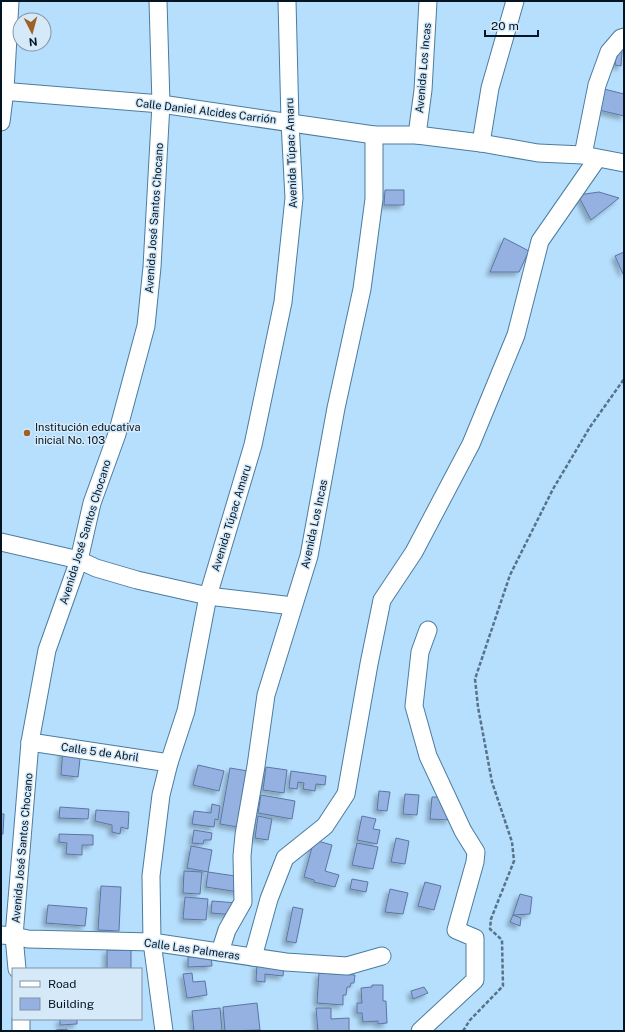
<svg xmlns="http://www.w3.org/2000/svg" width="625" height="1032" viewBox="0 0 625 1032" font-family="'Public Sans',sans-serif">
<defs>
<filter id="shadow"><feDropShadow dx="-3.5" dy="3.5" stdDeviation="2" flood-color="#0004"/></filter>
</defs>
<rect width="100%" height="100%" fill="#b6dffe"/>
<g fill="#95b1e1" stroke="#5c76a2" filter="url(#shadow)">
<polygon points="617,50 622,51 621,66 615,65"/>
<polygon points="604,89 624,94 624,116 599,110"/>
<polygon points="385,190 404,190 404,205 384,205"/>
<polygon points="599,192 619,198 591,220 578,195"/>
<polygon points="504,238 529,251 519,272 490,272"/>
<polygon points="624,252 624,273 623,274 615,256"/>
<polygon points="63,748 81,750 78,777 61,775"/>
<polygon points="198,765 224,771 219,791 193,785"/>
<polygon points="266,767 287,770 284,793 263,790"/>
<polygon points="230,768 254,772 244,828 220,824"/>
<polygon points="291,771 326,776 325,785 316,784 315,791 303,789 304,783 298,782 297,789 289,788"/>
<polygon points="379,791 390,792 387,811 377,810"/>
<polygon points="405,794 419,795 417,815 403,814"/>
<polygon points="261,795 295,801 292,819 258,813"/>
<polygon points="432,797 442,797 450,820 430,819"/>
<polygon points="212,804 220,806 218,820 215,819 214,827 192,824 194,811 211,813"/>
<polygon points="60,807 89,809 88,819 59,818"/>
<polygon points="96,810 129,812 128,829 121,827 120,834 112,832 112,825 95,821"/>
<polygon points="1,814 4,814 3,834 1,834"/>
<polygon points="258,816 272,819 268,840 255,838"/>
<polygon points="362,816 376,819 373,829 380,830 377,844 357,840"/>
<polygon points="194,830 212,833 211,840 204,840 203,844 192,843"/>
<polygon points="59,834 93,835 93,845 82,845 82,855 66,854 67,843 59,842"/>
<polygon points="396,838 409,841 405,864 391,862"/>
<polygon points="314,840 332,845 325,871 339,875 335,887 314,882 314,880 304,877"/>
<polygon points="357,843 378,847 373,869 352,865"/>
<polygon points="191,846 212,850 208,872 187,868"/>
<polygon points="184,871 202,872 200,894 183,893"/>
<polygon points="208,872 242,877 239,892 206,887"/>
<polygon points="352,879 368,882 366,892 350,889"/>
<polygon points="425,882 441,886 434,910 418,906"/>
<polygon points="101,886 121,887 119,931 98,930"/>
<polygon points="390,889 408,893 403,914 385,912"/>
<polygon points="520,894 532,897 530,914 513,915"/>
<polygon points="185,897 208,899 206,920 183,919"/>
<polygon points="212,901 237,903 236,915 211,913"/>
<polygon points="48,905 87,908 85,926 46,923"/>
<polygon points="293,907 303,909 296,943 286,941"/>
<polygon points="513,915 521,918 520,926 510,922"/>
<rect x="107" y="950" width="24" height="19"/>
<polygon points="211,955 212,966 188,967 188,957"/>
<polygon points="257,964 284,966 283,976 265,974 265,982 256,981"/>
<polygon points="192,973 193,982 205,981 207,995 187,998 183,974"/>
<polygon points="319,973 355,975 354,983 351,983 350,987 347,987 346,995 343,995 343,1005 317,1003"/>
<polygon points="372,985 383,985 383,1001 386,1001 387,1023 378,1024 378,1021 363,1022 362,1013 357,1013 357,1003 362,1003 361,988 372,987"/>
<polygon points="424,987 428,993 413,999 411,991"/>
<polygon points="257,1003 260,1030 225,1031 223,1007"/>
<polygon points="220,1008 222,1031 194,1031 192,1011"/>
<polygon points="316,1008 331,1008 331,1019 349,1018 349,1031 318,1031"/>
<polygon points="60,1019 77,1019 77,1024 60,1025"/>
<polygon points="67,1029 67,1031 56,1031 56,1030"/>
</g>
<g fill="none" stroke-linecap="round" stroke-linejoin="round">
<defs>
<g id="street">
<polyline points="1,91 161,104 374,135 417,135 481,143 538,153 583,155 624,163"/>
<polyline points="1,122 5,90 10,1"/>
<polyline points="417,135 423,90 428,1"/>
<polyline points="481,143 490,88 515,1"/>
<polyline points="583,155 597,85 609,52 621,38 624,37"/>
<polyline points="1,542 79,560 96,568 137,580 208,596 293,606"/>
<polyline points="30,742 169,763"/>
<polyline points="1,935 14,936 28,939 152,942 286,962 347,966 382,956"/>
<polyline points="220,952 227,930 243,902 242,856 244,835 256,766 266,695 309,556 336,408 362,289 374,199 374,135"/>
<polyline points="253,957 269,899 285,858 325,826 346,794 369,664 382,600 414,552 471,444 516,335 540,241 597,159"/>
<polyline points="17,969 14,936 30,742 47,650 79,560 92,503 117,434 146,326 152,267 161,104 158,1"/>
<polyline points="21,1019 21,1031"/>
<polyline points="164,1031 152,942 151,876 161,795 169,763 186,711 208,596 253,445 283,302 294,198 290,122 287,1"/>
<polyline points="420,1031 475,980 475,938 456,930 475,862 476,852 463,831 428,756 414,706 420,652 428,630"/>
</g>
</defs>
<use href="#street" stroke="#4b7c9f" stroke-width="19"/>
<polyline stroke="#577389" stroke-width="2.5" stroke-dasharray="4 2" stroke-linecap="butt" points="463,1031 470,1020 503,986 502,940 490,929 491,919 514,861 512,842 492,782 478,707 475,679 510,575 553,489 590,427 624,379"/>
<use href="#street" stroke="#fff" stroke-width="17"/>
</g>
<circle fill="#9e6125" stroke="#d5e9f9" stroke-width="1.5" cx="27" cy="433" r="4"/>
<g text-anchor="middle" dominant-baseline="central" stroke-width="3" stroke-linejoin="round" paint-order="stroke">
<g font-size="11" fill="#031523" stroke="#d5e9f9">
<text transform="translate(423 68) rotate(-85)">Avenida Los Incas</text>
<text transform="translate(206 111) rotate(7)">Calle Daniel Alcides Carrión</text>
<text transform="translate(291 153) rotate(-92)">Avenida Túpac Amaru</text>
<text transform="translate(154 218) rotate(-86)">Avenida José Santos Chocano</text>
<text transform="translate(231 518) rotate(-73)">Avenida Túpac Amaru</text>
<text transform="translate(314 524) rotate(-78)">Avenida Los Incas</text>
<text transform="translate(85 532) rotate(-73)">Avenida José Santos Chocano</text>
<text transform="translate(100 752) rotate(8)">Calle 5 de Abril</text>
<text transform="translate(22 848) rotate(-85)">Avenida José Santos Chocano</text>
<text transform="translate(192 949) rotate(8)">Calle Las Palmeras</text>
</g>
<g font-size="11" fill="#031523" stroke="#d5e9f9" text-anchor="start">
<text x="35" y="427">Institución educativa<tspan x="35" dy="13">inicial No. 103</tspan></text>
</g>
</g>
<rect width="625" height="1032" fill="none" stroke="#031523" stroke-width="4"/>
<rect x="12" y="968" width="130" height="52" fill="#d5e9f9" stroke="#8194a3"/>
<rect x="20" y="981" width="20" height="6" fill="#ffffff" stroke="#8194a3"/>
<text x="48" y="988" font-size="12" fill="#031523">Road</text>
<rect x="20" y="998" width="20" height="12" fill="#95b1e1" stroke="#8194a3"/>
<text x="48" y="1008" font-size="12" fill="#031523">Building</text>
<g transform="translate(32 32) rotate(174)"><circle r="19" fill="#d5e9f9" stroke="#8194a3"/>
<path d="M0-3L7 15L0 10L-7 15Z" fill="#9e6125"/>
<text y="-6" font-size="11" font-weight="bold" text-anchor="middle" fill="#031523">N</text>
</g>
<path d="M485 30v6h53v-6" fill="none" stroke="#031523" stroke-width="2"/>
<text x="491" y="30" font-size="12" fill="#031523" stroke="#d5e9f9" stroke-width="3" paint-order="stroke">20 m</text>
</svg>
